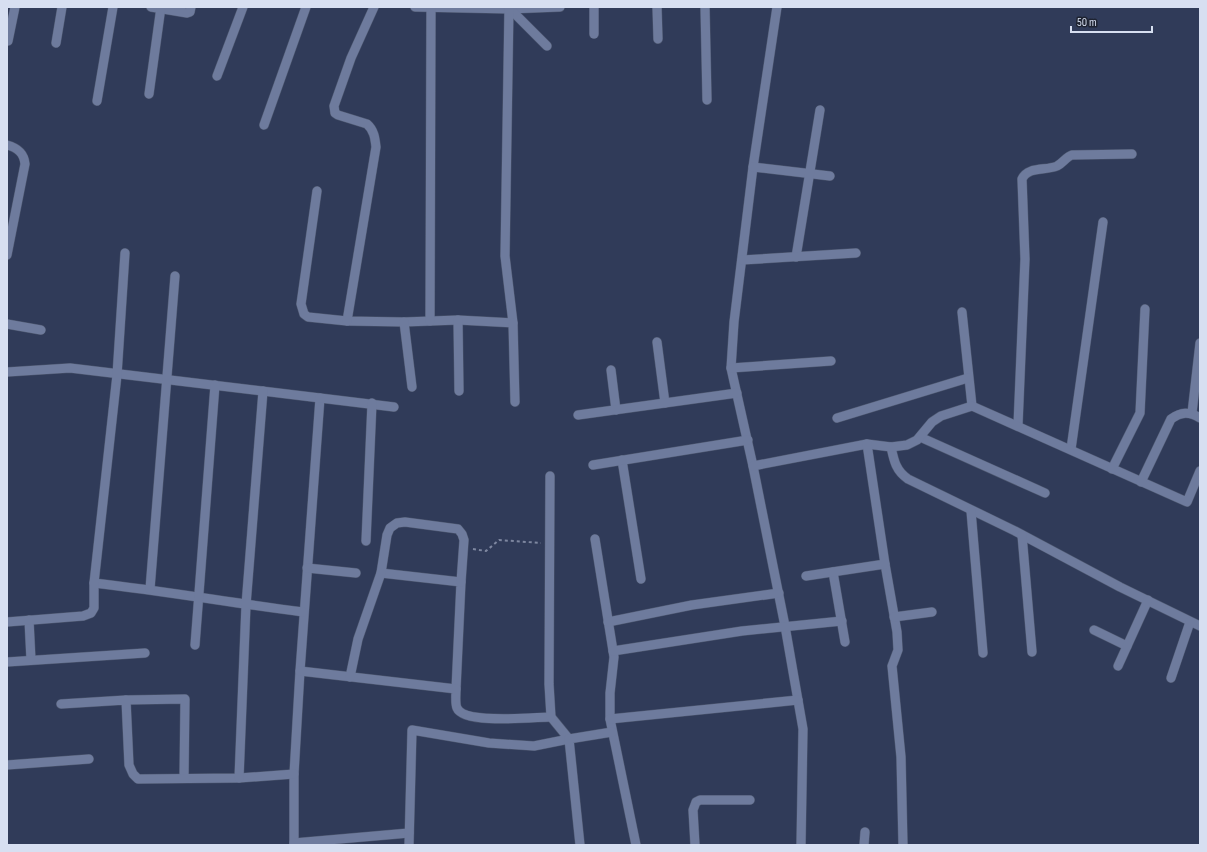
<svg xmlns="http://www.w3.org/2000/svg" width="1207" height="852" viewBox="0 0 1207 852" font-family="'Sofia Sans Condensed',sans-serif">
<rect width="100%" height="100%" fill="#303b59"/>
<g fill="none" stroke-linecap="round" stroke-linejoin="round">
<defs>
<g id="minor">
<polyline points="151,7 187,13 190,12 191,7"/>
<polyline points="415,7 509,9 560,7"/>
<polyline points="508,7 547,46"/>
<polyline points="594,7 594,34"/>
<polyline points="657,7 658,39"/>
<polyline points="705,7 707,100"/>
<polyline points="777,7 753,167 734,322 731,368 753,466 785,626 803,729 801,845"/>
<polyline points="8,41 15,7"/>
<polyline points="56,43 62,7"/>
<polyline points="217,76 243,7"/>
<polyline points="149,94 161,7"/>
<polyline points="97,101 113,7"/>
<polyline points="264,125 306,7"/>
<path d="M7,145C18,148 24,153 25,164L7,255"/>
<polyline points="753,167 830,176"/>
<polyline points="317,191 301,304 304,314 308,317 347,321 404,322 458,320 513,323 505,256 509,7"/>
<polyline points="796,257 820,110"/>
<polyline points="742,260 856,253"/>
<polyline points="962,312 972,406"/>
<polyline points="458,320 459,391"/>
<path d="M347,321L376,147C375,138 374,130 367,124L338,115L335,113L334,106L351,58L374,7"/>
<polyline points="430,321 431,8"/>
<polyline points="404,322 412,387"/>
<polyline points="513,323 515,402"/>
<polyline points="7,324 41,330"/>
<polyline points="657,342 665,403"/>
<polyline points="731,368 831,361"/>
<polyline points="611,370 616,410"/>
<polyline points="7,372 70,368 320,398 300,671 294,774 294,845"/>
<polyline points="320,398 394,407"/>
<polyline points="1192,413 1200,343"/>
<polyline points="578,415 737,393"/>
<polyline points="837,418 968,378"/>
<path d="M1018,425L1025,259L1022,179C1028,166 1046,171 1057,166C1063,163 1066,157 1072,155L1132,154"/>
<polyline points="920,437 1045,493"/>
<path d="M891,447C894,461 896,471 908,479L1015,531L1120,587L1200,626"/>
<polyline points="1071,449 1103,222"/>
<polyline points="622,460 641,579"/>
<polyline points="593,465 748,440"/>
<polyline points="753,466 867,444 891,447 907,445 917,440 932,422 941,416 972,406 1187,502 1200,471"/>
<polyline points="1112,469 1140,413 1145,309"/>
<path d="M1141,482L1171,419C1181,412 1189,411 1200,418"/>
<polyline points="971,511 983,653"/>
<polyline points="1022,535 1032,652"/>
<polyline points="595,539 614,657 610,693 610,719 636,845"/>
<polyline points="366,541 372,403"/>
<polyline points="885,564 897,632 898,650 892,666 901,757 903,845"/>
<polyline points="307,568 356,573"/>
<polyline points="833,572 845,642"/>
<polyline points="381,573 461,582 456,689"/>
<polyline points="806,576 885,564 867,444"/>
<path d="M94,583C164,591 233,603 303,612"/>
<polyline points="150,589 175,276"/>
<polyline points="894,617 932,612"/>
<polyline points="29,620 31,660"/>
<polyline points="7,622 83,616 91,613 94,608 94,583 117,375 125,253"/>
<polyline points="608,622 692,605 779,593"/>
<polyline points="1094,630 1127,646"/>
<polyline points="195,645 215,385"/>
<polyline points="613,651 742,631 842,621"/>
<polyline points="7,662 145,653"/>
<polyline points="1118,666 1148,600"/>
<path d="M300,671L456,689C456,695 455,704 457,708C464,725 535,717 551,717"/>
<polyline points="350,677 358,639 381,573 387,535 390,528 397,523 405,522 458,529 462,534 464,540 461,582"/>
<polyline points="1171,678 1190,622"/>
<polyline points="126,700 185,699 184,778"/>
<polyline points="61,704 126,700 129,765 133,774 138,779 239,778 294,774"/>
<polyline points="610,719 798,700"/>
<polyline points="7,765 89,759"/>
<polyline points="239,778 246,605 263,391"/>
<polyline points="294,843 409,833"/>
<polyline points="409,845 412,730 489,743 534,746 569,739 551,717 549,684 550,476"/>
<polyline points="580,845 569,739 612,732"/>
<polyline points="695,845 693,810 696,802 700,800 750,800"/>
<polyline points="864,845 865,832"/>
</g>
</defs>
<use href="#minor" stroke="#4d576f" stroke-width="10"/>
<polyline stroke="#7e87a0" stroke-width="2" stroke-dasharray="3 3" stroke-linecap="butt" points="473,549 486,551 499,540 541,543"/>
<use href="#minor" stroke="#6e7b9d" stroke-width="9"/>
</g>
<rect width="1207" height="852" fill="none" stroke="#d7dff1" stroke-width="16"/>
<path d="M1071 26v6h81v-6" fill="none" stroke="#d7dff1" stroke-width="2"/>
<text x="1077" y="26" font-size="12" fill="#d7dff1" stroke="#1e2331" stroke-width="3" paint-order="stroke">50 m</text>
</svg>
